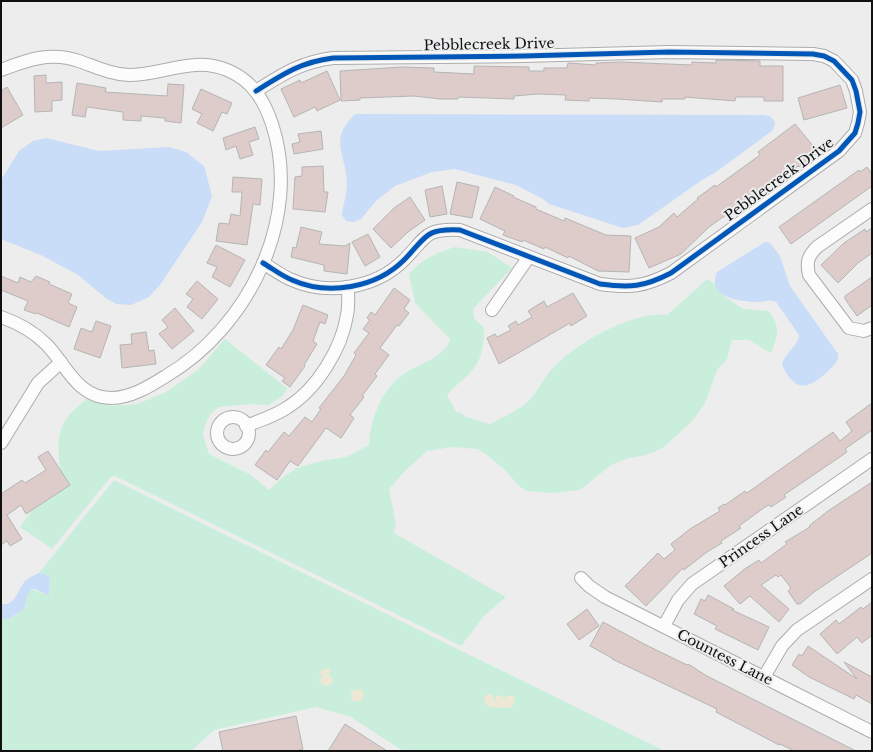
<svg xmlns="http://www.w3.org/2000/svg" width="873" height="752" viewBox="0 0 873 752" font-family="'Libre Baskerville',serif">
<rect width="100%" height="100%" fill="#ededed"/>
<g fill="#c9efdc">
<path d="M455,247L488,252L512,268L473,309L474,318L484,328C484,346 482,361 469,374C461,383 453,386 447,396L457,413L460,412L466,417L490,424C501,418 515,412 525,404C536,395 542,381 551,370C572,345 634,310 667,315L707,279L718,286L724,296L743,309L769,311C781,328 778,335 771,353L749,340H732L727,359L717,370L705,403L693,420L663,448L646,455L629,458L611,465L580,490L551,493L527,491L519,486L504,469L484,453L477,449L452,447L427,451L404,472L389,489L396,524L394,533L506,597L484,616L461,646L115,476L111,477L52,549L20,527L60,472C57,433 56,423 88,398L111,406L137,404L166,392L199,369L225,339L287,388L283,396L268,405L252,404L219,407L211,413L205,425L203,435L209,454L251,475L269,490L283,477L297,468L321,461L346,457L369,445C370,417 384,384 410,370C423,363 446,355 450,339L415,303L409,274C422,259 436,253 455,247Z"/>
<polygon points="114,480 665,751 403,751 351,717 316,707 214,730 191,751 1,751 1,619 10,619 24,609 28,594 31,589 49,596 50,578 45,574 39,573"/>
</g>
<g fill="#ede8d3">
<polygon points="325,668 330,669 329,676 333,678 333,682 328,686 321,684 319,679 323,677 319,673"/>
<polygon points="360,689 363,690 364,696 362,700 359,702 352,700 351,691"/>
<polygon points="489,694 492,694 496,702 496,695 502,696 504,700 506,696 513,696 515,702 510,708 488,707 484,700 484,697"/>
</g>
<g fill="#c9dcf8">
<path d="M355,114L763,115L770,116L775,122L773,130L716,172L702,180L638,225L623,228L549,204L543,199L516,185L455,169L432,172L395,186L376,201L361,219L354,222L346,221L342,215C343,205 347,194 347,184C346,152 328,141 355,114Z"/>
<polygon points="46,138 99,151 169,147 186,152 204,166 212,196 202,222 160,285 149,297 131,305 117,304 107,299 78,275 43,256 1,239 1,180 19,151 33,141"/>
<path d="M765,242L770,243L780,256L790,286L838,354V359L836,363C816,384 798,400 782,365C785,352 798,347 799,335L776,302C767,299 762,303 754,302C737,301 706,296 717,272Z"/>
<path d="M39,573L45,574L50,578L49,596L35,589H31L28,594L24,609L9,619H1V604C15,606 17,592 23,584C26,578 33,576 39,573Z"/>
</g>
<g fill="#ddccc9" stroke="#b5b5b5">
<polygon points="716,60 760,61 760,66 783,66 783,101 764,101 764,97 736,97 735,101 685,97 685,99 662,99 662,102 617,99 589,98 589,101 565,100 566,95 537,94 514,96 514,99 458,97 458,99 440,99 414,96 360,98 360,100 341,101 340,71 402,67 434,68 434,72 474,74 474,66 529,67 529,71 544,71 544,68 567,68 568,63 596,65 596,63 621,62 692,65 692,62 716,63"/>
<polygon points="327,71 340,100 317,111 315,107 294,117 281,89 300,80 301,83"/>
<polygon points="46,75 46,83 62,82 62,100 52,101 52,111 35,112 34,76"/>
<polygon points="77,83 106,88 105,92 167,96 168,84 184,85 181,123 165,121 165,118 141,116 141,121 123,120 123,112 87,107 85,117 72,115"/>
<polygon points="840,85 847,108 804,120 798,98"/>
<polygon points="7,87 23,115 1,128 1,91"/>
<polygon points="201,89 232,103 227,114 222,112 213,131 197,123 202,114 192,109"/>
<polygon points="795,124 818,152 799,167 798,166 772,183 773,184 757,196 756,194 709,227 681,254 649,268 635,238 659,227 674,213 677,217 698,199 697,198 715,185 716,187 760,155 758,152"/>
<polygon points="255,127 259,139 249,142 253,155 240,159 236,146 226,150 223,138"/>
<polygon points="321,131 323,149 294,154 292,144 300,142 298,134"/>
<polygon points="323,166 324,192 328,192 325,212 293,209 295,177 302,176 302,167"/>
<polygon points="867,167 872,174 872,186 791,244 779,227 859,170 860,172"/>
<polygon points="233,177 262,179 260,205 253,204 247,245 216,241 219,223 229,224 231,214 240,216 242,192 232,192"/>
<polygon points="457,182 479,187 472,218 450,214"/>
<polygon points="442,186 447,214 430,217 425,190"/>
<polygon points="495,187 514,196 513,197 536,207 536,209 564,221 565,218 606,235 631,236 629,272 598,271 569,256 568,258 545,247 544,249 523,240 522,242 503,235 505,231 480,219"/>
<polygon points="410,197 425,220 408,232 391,248 373,229 394,208"/>
<polygon points="301,227 322,232 319,244 345,246 350,243 347,274 324,271 324,265 291,257 293,247 296,248"/>
<polygon points="872,228 872,253 858,263 838,283 821,265 844,243 865,229 866,232"/>
<polygon points="368,234 380,257 365,266 352,242"/>
<polygon points="216,245 245,260 230,287 212,277 217,267 207,263"/>
<polygon points="1,276 18,283 20,277 31,282 36,276 50,282 49,284 72,294 68,303 77,307 69,327 37,313 36,314 24,310 28,301 1,290"/>
<polygon points="872,277 872,305 857,316 845,299 845,296"/>
<polygon points="197,281 218,299 202,319 187,307 193,299 186,294"/>
<polygon points="394,288 410,300 404,309 409,313 399,326 397,325 380,348 389,355 375,374 377,376 362,396 364,397 350,415 354,418 341,438 326,428 298,466 290,461 277,480 255,465 266,450 268,452 284,432 289,436 305,417 312,422 321,409 319,408 344,376 356,355 354,353 369,333 363,329 370,320 367,318 371,312 375,315"/>
<polygon points="573,293 587,316 571,326 570,323 499,364 487,338 495,334 497,337 511,330 508,326 516,321 518,325 532,317 528,311 544,301 547,307"/>
<polygon points="303,305 328,315 325,324 320,322 313,341 317,344 304,365 305,366 290,387 282,381 285,378 266,365 279,347 281,349 293,330"/>
<polygon points="175,308 194,331 172,349 159,334 168,327 162,320"/>
<polygon points="96,321 111,326 100,358 74,349 81,328 92,332"/>
<polygon points="146,332 149,351 154,350 156,364 122,368 120,345 132,344 131,334"/>
<polygon points="872,403 872,430 845,449 847,452 784,495 786,497 771,507 769,505 765,507 739,526 741,528 721,541 722,543 707,552 684,570 683,568 646,606 625,586 658,553 664,559 675,550 671,544 690,529 720,511 718,508 724,504 725,505 745,491 747,493 833,432 840,441 852,431 846,422"/>
<polygon points="48,451 70,485 26,514 21,505 7,515 22,539 10,546 7,541 1,545 1,494 22,480 25,483 46,470 38,457"/>
<polygon points="872,482 872,553 814,592 800,604 797,604 788,591 791,588 781,575 778,577 776,575 761,585 789,609 779,622 750,596 740,604 724,586 746,568 759,560 761,563 787,544 785,542 810,527 809,526 828,511"/>
<polygon points="708,595 734,609 732,610 769,627 758,650 715,629 717,626 694,614 701,599 705,601"/>
<polygon points="872,602 872,635 862,643 857,637 837,654 820,634 836,620 839,624 861,607 863,609"/>
<polygon points="587,609 599,626 579,640 567,624"/>
<polygon points="603,622 646,645 687,665 688,664 707,676 856,751 794,751 780,744 779,745 716,712 717,709 612,659 612,658 590,646"/>
<polygon points="808,646 857,679 844,662 872,677 872,704 856,695 854,699 809,677 792,665 799,654 802,656"/>
<polygon points="296,716 303,749 295,751 223,751 219,732"/>
<polygon points="345,724 387,751 328,751"/>
</g>
<g fill="none" stroke-linecap="round" stroke-linejoin="round">
<defs>
<g id="minor">
<path d="M1,70C27,60 51,51 79,61C96,67 110,74 129,75C163,75 193,56 227,70C252,80 264,100 272,124C303,217 249,327 166,376C150,386 131,398 111,398C77,398 66,364 46,344C33,331 18,323 1,317"/>
<path d="M256,91C283,74 301,62 333,58L523,56L669,52L813,54L824,56L834,61L852,80L856,91L860,112L858,123L855,133L839,151L671,273C644,287 630,288 600,284L460,230C424,228 426,238 404,260C376,288 328,296 292,280C282,276 273,269 263,263"/>
<path d="M872,209L817,247C808,256 806,262 809,275L849,328L864,331L872,328"/>
<polyline points="492,310 528,258"/>
<circle cx="233" cy="433" r="16"/>
<path d="M246,426C261,420 275,416 288,407C317,389 342,348 347,315C349,306 348,296 348,287"/>
<polyline points="1,443 38,383 61,362"/>
<polyline points="581,578 589,586 605,597 872,732"/>
<polyline points="664,626 678,600 692,584 872,459"/>
<polyline points="764,677 782,646 797,630 872,579"/>
</g>
</defs>
<use href="#minor" stroke="#acacac" stroke-width="14"/>
<use href="#minor" stroke="#fcfcfc" stroke-width="12"/>
<defs>
<path id="cycleway" d="M256,91C283,74 301,62 333,58L523,56L669,52L813,54L824,56L834,61L852,80L856,91L860,112L858,123L855,133L839,151L671,273C644,287 630,288 600,284L460,230C424,228 426,238 404,260C376,288 328,296 292,280C282,276 273,269 263,263"/>
</defs>
<use href="#cycleway" stroke="#ecedee" stroke-width="8"/>
<use href="#cycleway" stroke="#0057b8" stroke-width="5"/>
</g>
<g text-anchor="middle" dominant-baseline="central" stroke-width="4" stroke-linejoin="round" paint-order="stroke">
<g font-size="14" fill="#111112" stroke="#ecedee">
<text transform="translate(489 44) rotate(-1)">Pebblecreek Drive</text>
<text transform="translate(779 179) rotate(-36)">Pebblecreek Drive</text>
<text transform="translate(761 536) rotate(-35)">Princess Lane</text>
<text transform="translate(725 657) rotate(27)">Countess Lane</text>
</g>
</g>
<rect width="873" height="752" fill="none" stroke="#111112" stroke-width="4"/>
</svg>
